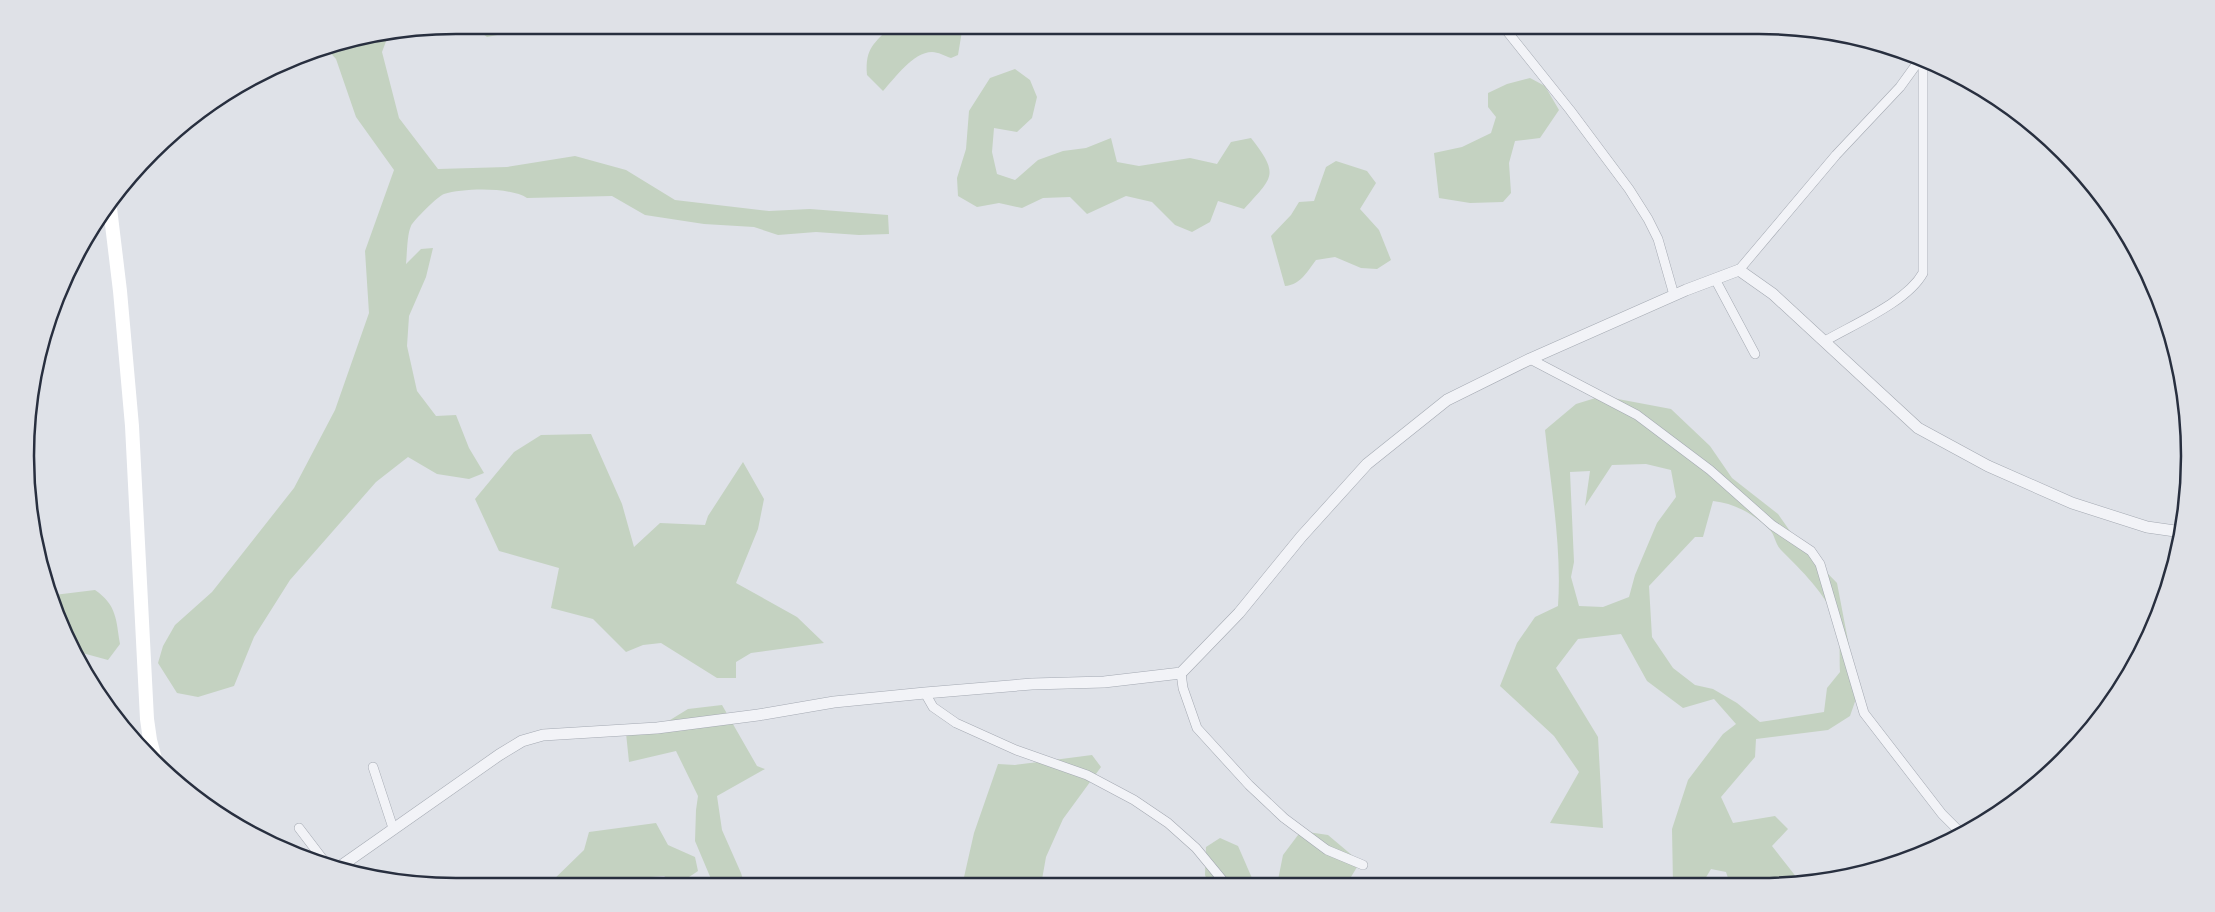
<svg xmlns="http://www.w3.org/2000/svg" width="2215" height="912" viewBox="0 0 2215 912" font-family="Quicksand,sans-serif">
<rect width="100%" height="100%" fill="#dfe2e8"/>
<g fill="#c4d2c1" fill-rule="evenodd">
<polygon points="471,25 547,25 487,37"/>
<path d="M891,25H963L958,55L951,58C945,56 938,52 932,52C913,52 895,78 883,91L867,75C865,47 874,45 891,25Z"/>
<path d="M388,36L382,52L399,118L438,169L507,167L575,156L626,170L675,200L769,211L810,209L888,215L889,234L859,235L816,232L778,235L754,227L704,224L645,215L612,196L527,198C510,187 464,188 444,194C439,195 413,221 411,226C407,234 407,255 406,264L421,249L433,248L426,277L409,316L407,346L417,391L436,416L456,415L469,448L484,473L469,479L437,474L408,457L376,482L290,580L254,637L234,686L198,697L177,693L158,663L163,646L175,625L212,592L294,488L335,410L369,313L365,251L394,170L356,117L336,59L325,47Z"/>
<path d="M1015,69L1030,80L1037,97L1032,118L1017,132L994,128L992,152L997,174L1015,180L1038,160L1063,151L1086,148L1111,138L1117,162L1139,166L1190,158L1217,164L1231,142L1251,138C1280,175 1273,177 1244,209L1218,201L1210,222L1192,232L1175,225L1152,202L1126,196L1087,214L1070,197L1043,198L1022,208L999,203L977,207L958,196L957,178L966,149L969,111L990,78Z"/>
<polygon points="1530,78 1545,86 1559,110 1540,138 1515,141 1509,163 1511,193 1503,202 1470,203 1439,198 1434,153 1462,147 1491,133 1496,117 1488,107 1488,93 1507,84"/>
<path d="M1336,161L1367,171L1376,183L1360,209L1379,230L1391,260L1377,269L1361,268L1335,257L1316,260C1307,272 1300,285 1285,286L1271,236L1291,215L1299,202L1314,201L1326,167Z"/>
<path d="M1602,396L1671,409L1710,446L1732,478L1778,514L1799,544L1837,583L1858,693L1850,716L1828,730L1756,739L1755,757L1721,797L1733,823L1775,816L1788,829L1772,846L1801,883L1730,884L1726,872L1711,869L1702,884H1673L1672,829L1688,780L1723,734L1736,724L1714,699L1683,708L1647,681L1621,634L1578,639L1556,668L1598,737L1603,828L1550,823L1579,772L1554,736L1500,686L1517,643L1535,617L1558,606C1562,548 1551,488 1545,430L1576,404ZM1646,464L1671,470L1676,497L1657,523L1635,575L1629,597L1603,607L1579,606L1571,577L1574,562L1570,472L1590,471L1585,506L1612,465ZM1713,501C1734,503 1754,514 1770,530C1775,535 1775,544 1781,550C1802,571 1825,593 1837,622C1841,634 1839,659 1840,672L1827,688L1824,712L1760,722L1737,703L1713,689L1695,685L1673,668L1652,637L1649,586L1695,537H1703Z"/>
<polygon points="591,434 622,504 634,547 660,523 705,525 708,516 743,462 764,499 758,529 736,583 797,617 824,643 751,653 736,662 736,678 717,678 661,643 643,645 626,652 593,619 551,608 559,568 499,551 475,499 514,452 541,435"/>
<path d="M95,590C117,605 116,620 120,644L108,660L75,651L54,595Z"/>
<polygon points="722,705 757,766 765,769 717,796 722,830 741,873 745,886 714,886 695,841 696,810 698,796 676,751 629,762 626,733 657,728 688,709"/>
<polygon points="1092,755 1101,767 1063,819 1046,857 1041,885 962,886 974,833 998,764 1015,765"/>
<polygon points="656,823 668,845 695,857 698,871 677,885 664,876 598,881 594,887 546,887 584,850 589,832"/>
<polygon points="1301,831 1328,835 1360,862 1351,877 1351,885 1277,885 1283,855"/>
<polygon points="1220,838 1238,846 1255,885 1209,885 1205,875 1206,847"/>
</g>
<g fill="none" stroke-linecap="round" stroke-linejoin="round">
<defs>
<g id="minor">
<polyline points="1502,25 1570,110 1629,189 1648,219 1658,239 1674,295"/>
<polyline points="1739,270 1836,155 1900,87 1921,58"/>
<polyline points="1715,279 1755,354"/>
<path d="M1825,341C1854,324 1907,302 1923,273V60"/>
<polyline points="1530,359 1637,415 1710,470 1772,525 1811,551 1820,564 1864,713 1942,814 1960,832"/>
<polyline points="1181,673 1183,688 1197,728 1249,785 1284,818 1327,850 1363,865"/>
<polyline points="925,693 933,707 956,723 1016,750 1087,775 1134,800 1168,823 1196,848 1224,882"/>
<polyline points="373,767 393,828"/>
<polyline points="299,828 328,866"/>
</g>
<polyline id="tertiary" points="338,868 499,755 522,741 543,735 657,728 758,715 834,702 925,693 1032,684 1104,682 1181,673 1239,613 1301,537 1367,464 1447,400 1530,359 1686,290 1739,270 1773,294 1918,428 1988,466 2072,503 2147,527 2182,532"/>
</defs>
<use href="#minor" stroke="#a4a9b2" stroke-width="10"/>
<use href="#tertiary" stroke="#a4a9b2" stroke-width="12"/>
<use href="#minor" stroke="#f2f3f7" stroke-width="9"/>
<use href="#tertiary" stroke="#f2f3f7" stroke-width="11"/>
<polyline stroke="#fff" stroke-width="14" points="110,208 120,291 132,426 147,719 150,740 156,763"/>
</g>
<path d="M0 0H2215V912H0ZM456 34H1759A422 422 0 0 1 2181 456V456A422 422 0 0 1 1759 878H456A422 422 0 0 1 34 456V456A422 422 0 0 1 456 34Z" fill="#dfe1e7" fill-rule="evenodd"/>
<path fill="none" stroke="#282f3f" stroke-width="2.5" d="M456 34H1759A422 422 0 0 1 2181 456V456A422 422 0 0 1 1759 878H456A422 422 0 0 1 34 456V456A422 422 0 0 1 456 34Z"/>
</svg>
